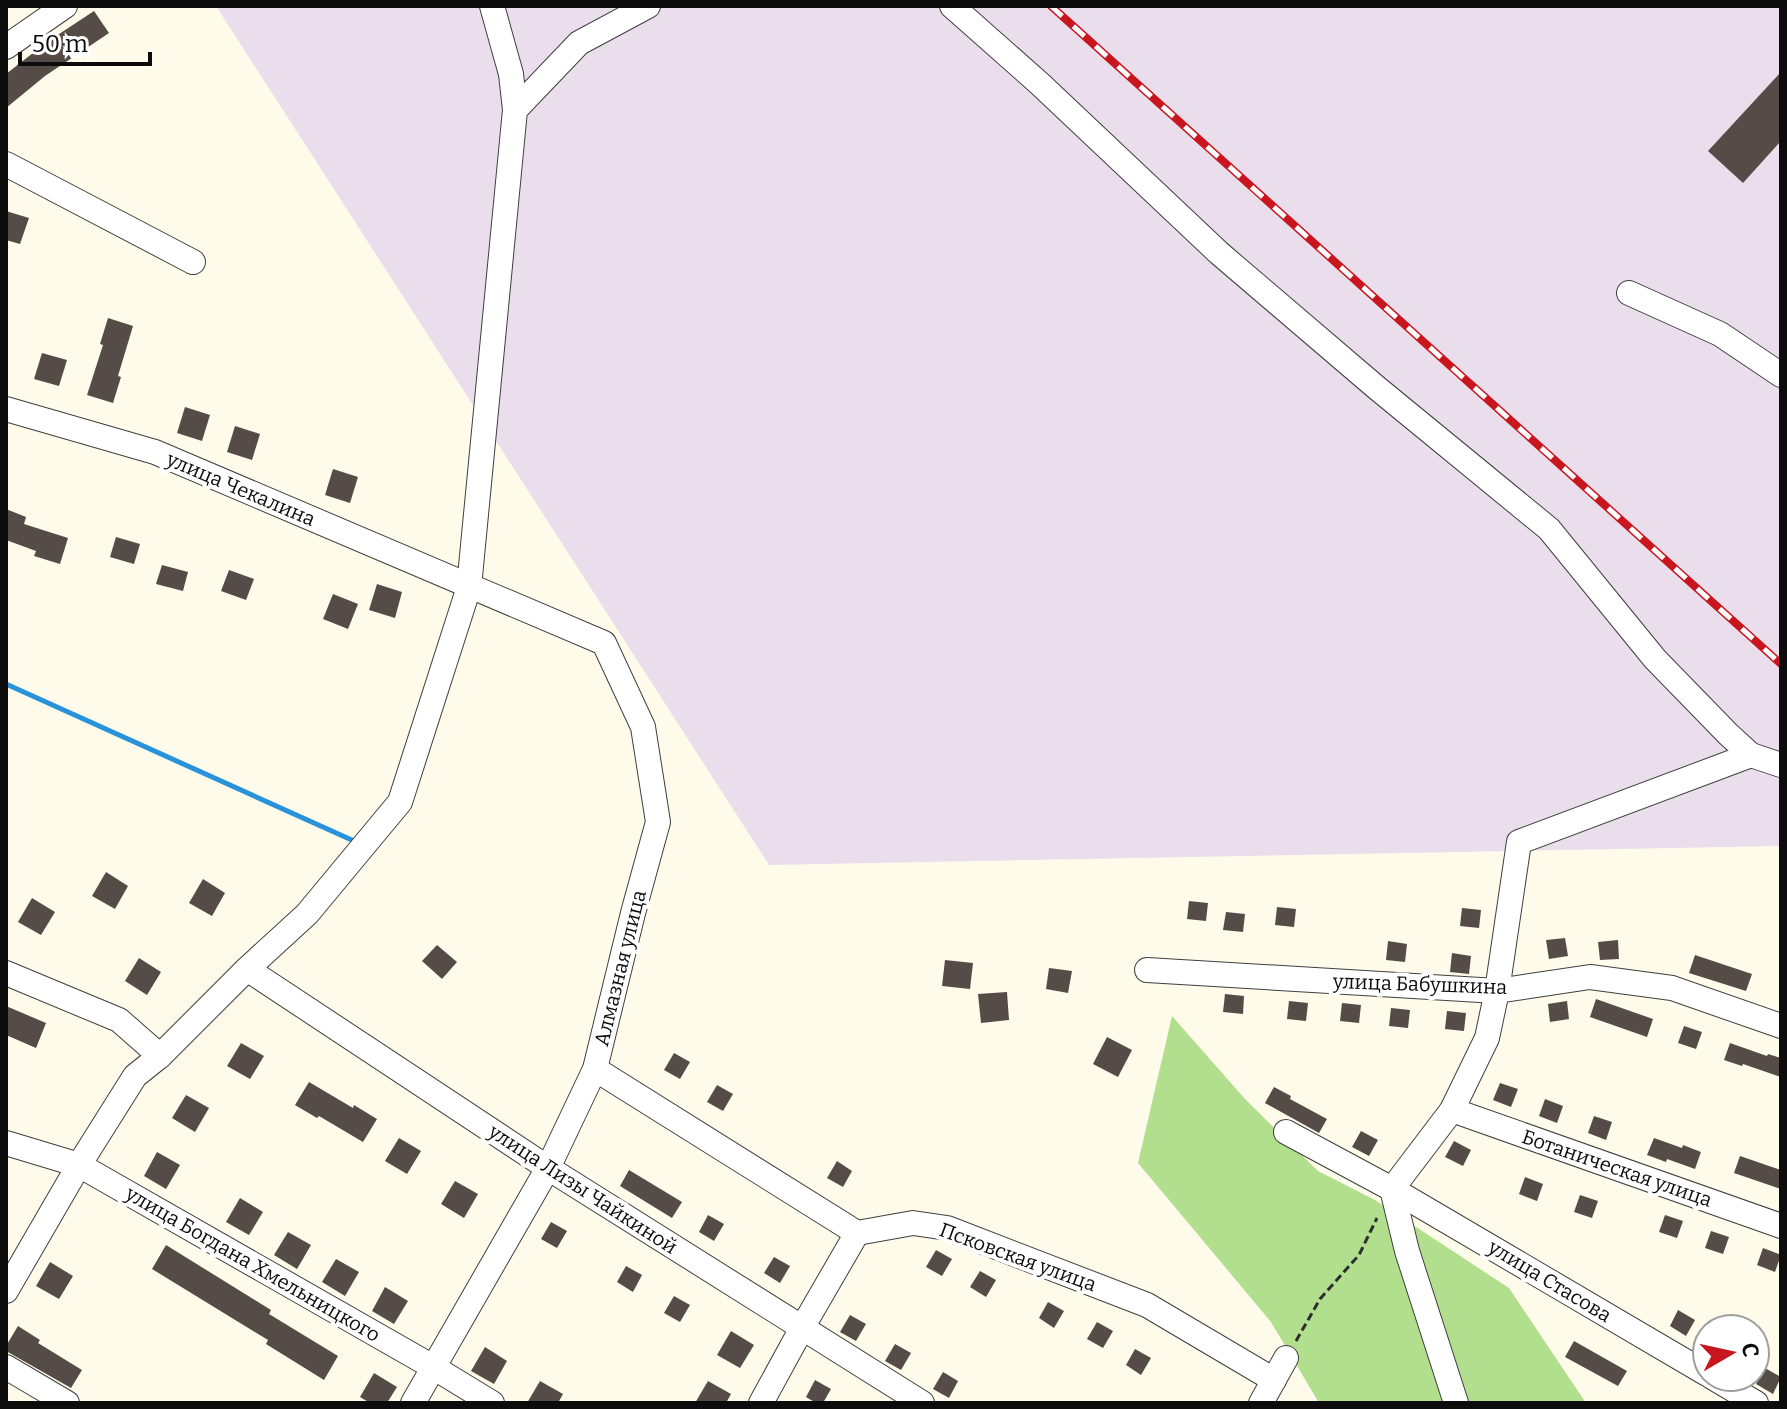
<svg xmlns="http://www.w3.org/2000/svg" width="1787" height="1409" viewBox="0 0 1787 1409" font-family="Bitter,serif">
<rect width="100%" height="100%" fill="#fffbea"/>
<polygon fill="#eadeec" points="216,6 1781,6 1781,846 769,865"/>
<polygon fill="#b2df8e" points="1172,1016 1245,1099 1318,1171 1375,1200 1509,1288 1586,1403 1319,1403 1271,1322 1138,1163"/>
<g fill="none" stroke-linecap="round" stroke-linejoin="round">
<polyline stroke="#2893db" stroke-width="5" points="6,684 354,841"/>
</g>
<g fill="#554c47">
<polygon points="94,11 109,33 45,76 6,108 6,74 47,42"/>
<polygon points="1781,72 1781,141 1743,183 1708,151"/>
<polygon points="6,211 29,218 20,244 6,240"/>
<polygon points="108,318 133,326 118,376 121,377 113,403 87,395 103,345 100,344"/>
<polygon points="42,353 67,360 59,386 34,379"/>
<polygon points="185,407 210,415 202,441 177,433"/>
<polygon points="235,426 260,434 252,460 227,452"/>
<polygon points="333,469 358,477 350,503 325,495"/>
<polygon points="6,509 26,517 24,524 68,538 60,564 34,556 36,551 6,540"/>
<polygon points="116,537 140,544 134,564 110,557"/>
<polygon points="162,565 188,572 183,591 156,584"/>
<polygon points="229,570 254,579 246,600 221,591"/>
<polygon points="377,584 402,592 395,618 369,610"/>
<polygon points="333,594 358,604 348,629 323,619"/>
<polygon points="106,872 128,886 115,909 92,896"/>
<polygon points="203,879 225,893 212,916 189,903"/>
<polygon points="32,898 55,912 41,935 18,922"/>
<polygon points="1189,901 1208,903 1206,921 1187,919"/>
<polygon points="1277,907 1296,909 1294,927 1275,925"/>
<polygon points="1462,908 1481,910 1479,928 1460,926"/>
<polygon points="1226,912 1245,914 1243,932 1223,930"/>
<polygon points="1565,938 1568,956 1549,959 1546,940"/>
<polygon points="1618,940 1619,959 1600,960 1598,942"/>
<polygon points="1388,941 1407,944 1405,962 1386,960"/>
<polygon points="437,945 457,962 442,979 422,961"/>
<polygon points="1452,953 1471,956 1469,974 1450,972"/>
<polygon points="1695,955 1752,974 1746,991 1689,973"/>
<polygon points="139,958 161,972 147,995 125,981"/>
<polygon points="945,960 973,963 970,989 942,986"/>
<polygon points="1049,968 1072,971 1068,993 1046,989"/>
<polygon points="1007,992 1009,1020 981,1023 978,994"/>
<polygon points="1225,994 1244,996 1243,1014 1223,1012"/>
<polygon points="1596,999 1653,1019 1647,1037 1590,1017"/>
<polygon points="1289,1001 1308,1003 1306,1021 1287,1019"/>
<polygon points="1567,1001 1569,1019 1550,1022 1548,1004"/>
<polygon points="1342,1003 1361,1005 1359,1023 1340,1021"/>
<polygon points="6,1006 46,1023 36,1048 6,1035"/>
<polygon points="1391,1008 1410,1010 1408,1028 1389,1026"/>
<polygon points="1447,1011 1466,1013 1464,1031 1445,1029"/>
<polygon points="1684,1026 1702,1032 1696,1049 1678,1043"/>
<polygon points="1107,1037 1132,1050 1118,1077 1093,1064"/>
<polygon points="241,1043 264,1056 250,1079 227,1066"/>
<polygon points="1730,1043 1767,1056 1768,1054 1781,1058 1781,1077 1743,1064 1742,1066 1724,1060"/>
<polygon points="674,1053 690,1062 680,1079 664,1070"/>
<polygon points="309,1082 353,1108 354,1105 377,1119 363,1142 319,1116 317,1118 295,1105"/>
<polygon points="1500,1083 1518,1089 1511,1107 1493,1100"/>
<polygon points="717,1085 733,1094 723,1111 707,1102"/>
<polygon points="1274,1087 1291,1096 1290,1099 1327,1119 1319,1133 1265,1103"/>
<polygon points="186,1095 209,1108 195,1132 172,1118"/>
<polygon points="1545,1099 1563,1106 1557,1123 1539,1116"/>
<polygon points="1594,1116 1612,1122 1606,1140 1588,1133"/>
<polygon points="1361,1131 1378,1140 1369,1156 1352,1147"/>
<polygon points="399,1138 421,1151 407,1174 385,1161"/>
<polygon points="1654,1138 1682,1148 1683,1145 1701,1152 1695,1169 1667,1159 1666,1162 1647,1155"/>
<polygon points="1454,1141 1471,1150 1463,1166 1445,1157"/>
<polygon points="157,1152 180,1165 166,1189 144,1176"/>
<polygon points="1740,1156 1781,1170 1781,1189 1734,1173"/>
<polygon points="837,1161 852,1171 843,1187 827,1178"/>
<polygon points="629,1170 682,1202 672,1218 620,1186"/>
<polygon points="1525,1177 1543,1184 1537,1201 1519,1194"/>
<polygon points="455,1181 478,1194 464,1218 441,1204"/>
<polygon points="1580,1195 1598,1201 1592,1218 1574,1212"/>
<polygon points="240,1198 263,1212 249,1235 226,1222"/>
<polygon points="708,1215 724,1224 714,1241 699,1232"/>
<polygon points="1665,1215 1683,1221 1677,1238 1659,1232"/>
<polygon points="551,1222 567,1231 557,1248 541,1239"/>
<polygon points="1711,1231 1729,1237 1723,1254 1705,1248"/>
<polygon points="288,1232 311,1245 297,1269 274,1255"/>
<polygon points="166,1245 271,1310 269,1314 338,1356 324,1380 266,1344 268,1340 152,1269"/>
<polygon points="1763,1248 1781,1255 1775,1272 1757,1265"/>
<polygon points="936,1250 952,1259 942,1276 926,1267"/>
<polygon points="774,1257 790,1266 780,1283 764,1273"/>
<polygon points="336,1259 359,1272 345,1296 322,1282"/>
<polygon points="50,1262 73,1276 59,1299 36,1286"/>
<polygon points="626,1266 642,1275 633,1292 617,1282"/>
<polygon points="980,1271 996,1280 986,1297 970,1287"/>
<polygon points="385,1287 408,1301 394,1324 372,1311"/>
<polygon points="674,1296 690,1305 680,1322 664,1313"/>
<polygon points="1048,1302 1064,1311 1054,1328 1039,1318"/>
<polygon points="1678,1310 1695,1320 1686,1336 1670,1326"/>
<polygon points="850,1315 866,1324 856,1341 840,1332"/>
<polygon points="1097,1322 1113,1331 1103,1348 1087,1339"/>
<polygon points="18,1326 40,1340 38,1343 82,1370 71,1388 6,1351 6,1346"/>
<polygon points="731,1331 754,1345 740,1368 717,1355"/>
<polygon points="1574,1341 1627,1371 1618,1386 1565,1357"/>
<polygon points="895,1344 911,1353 901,1370 885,1361"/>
<polygon points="485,1347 507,1361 494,1384 471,1371"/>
<polygon points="1135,1349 1151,1358 1141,1375 1126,1365"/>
<polygon points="1765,1368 1781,1377 1773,1394 1756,1384"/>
<polygon points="943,1372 958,1381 949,1398 933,1389"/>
<polygon points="374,1373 397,1387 387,1403 370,1403 360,1397"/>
<polygon points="815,1380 831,1389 823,1403 816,1403 806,1397"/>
<polygon points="540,1381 563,1394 558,1403 527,1403"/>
<polygon points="708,1381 731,1394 726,1403 695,1403"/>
</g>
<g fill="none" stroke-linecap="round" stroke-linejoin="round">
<defs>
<g id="minor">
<polyline points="492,6 511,74 515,110"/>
<polyline points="952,6 1040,84 1219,253 1377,388 1549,529 1655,659 1728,734 1751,755 1781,765"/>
<polyline points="6,47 65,6"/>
<polyline points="6,164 193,262"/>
<polyline points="1629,293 1720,334 1781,375"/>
<polyline points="6,409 155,452 604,643 643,727 658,822 633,913 595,1069 548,1168 413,1403"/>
<polyline points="247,969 548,1168 922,1403"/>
<polyline points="1147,970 1497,991 1590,977 1672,988 1781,1026"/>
<polyline points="6,973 119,1020 160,1056"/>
<polyline points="595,1069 857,1233 913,1223 947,1228 1147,1305 1274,1380"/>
<polyline points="1452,1110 1781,1226"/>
<polyline points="1286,1132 1392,1189 1707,1374"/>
<polyline points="6,1143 79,1165 433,1367 492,1403"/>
<polyline points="1392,1189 1452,1110 1487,1038 1497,991 1519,842 1751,755"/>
<polyline points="1392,1189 1407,1251 1456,1403"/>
<polyline points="6,1291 79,1165 135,1076 160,1056 247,969 307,914 400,802 469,587 515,110 579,43 648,6"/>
<polyline points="6,1367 67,1403"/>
<polyline points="1712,1377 1756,1403"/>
<polyline points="761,1403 802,1328 857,1233"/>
<polyline points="1261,1403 1286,1358"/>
</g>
</defs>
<use href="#minor" stroke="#3f3f3f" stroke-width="26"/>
<polyline stroke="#2e2e2e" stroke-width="3" stroke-dasharray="8 4" stroke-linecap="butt" points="1296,1341 1320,1299 1359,1255 1377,1218"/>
<use href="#minor" stroke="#fff" stroke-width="24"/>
<defs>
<polyline id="rail" points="1051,6 1781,664"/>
</defs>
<use href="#rail" stroke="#c9161e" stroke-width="8"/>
<use href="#rail" stroke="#fff" stroke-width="5" stroke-dasharray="15" stroke-linecap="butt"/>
</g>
<g text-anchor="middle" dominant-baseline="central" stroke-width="8" stroke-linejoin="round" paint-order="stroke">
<g font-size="20" fill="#0c0c0c" stroke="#fff">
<text transform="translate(241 489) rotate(23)">улица Чекалина</text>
<text transform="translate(620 968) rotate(-76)">Алмазная улица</text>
<text transform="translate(1420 984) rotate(2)">улица Бабушкина</text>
<text transform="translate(1617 1168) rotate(19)">Ботаническая улица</text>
<text transform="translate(583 1189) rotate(33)">улица Лизы Чайкиной</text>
<text transform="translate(1018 1257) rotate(20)">Псковская улица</text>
<text transform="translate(253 1264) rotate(30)">улица Богдана Хмельницкого</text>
<text transform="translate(1550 1281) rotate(31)">улица Стасова</text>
</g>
</g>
<rect width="1787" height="1409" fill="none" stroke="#0c0c0c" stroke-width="16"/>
<g transform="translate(1731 1353) rotate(81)"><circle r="38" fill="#ffffff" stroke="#9e9e9e" stroke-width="2"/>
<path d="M0-6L14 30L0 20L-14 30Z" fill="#c9161e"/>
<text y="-12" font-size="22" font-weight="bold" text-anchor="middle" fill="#0c0c0c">С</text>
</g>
<path d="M20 52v12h130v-12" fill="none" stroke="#0c0c0c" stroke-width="4"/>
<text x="32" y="52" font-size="24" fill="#0c0c0c" stroke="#ffffff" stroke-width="6" paint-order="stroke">50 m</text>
</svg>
